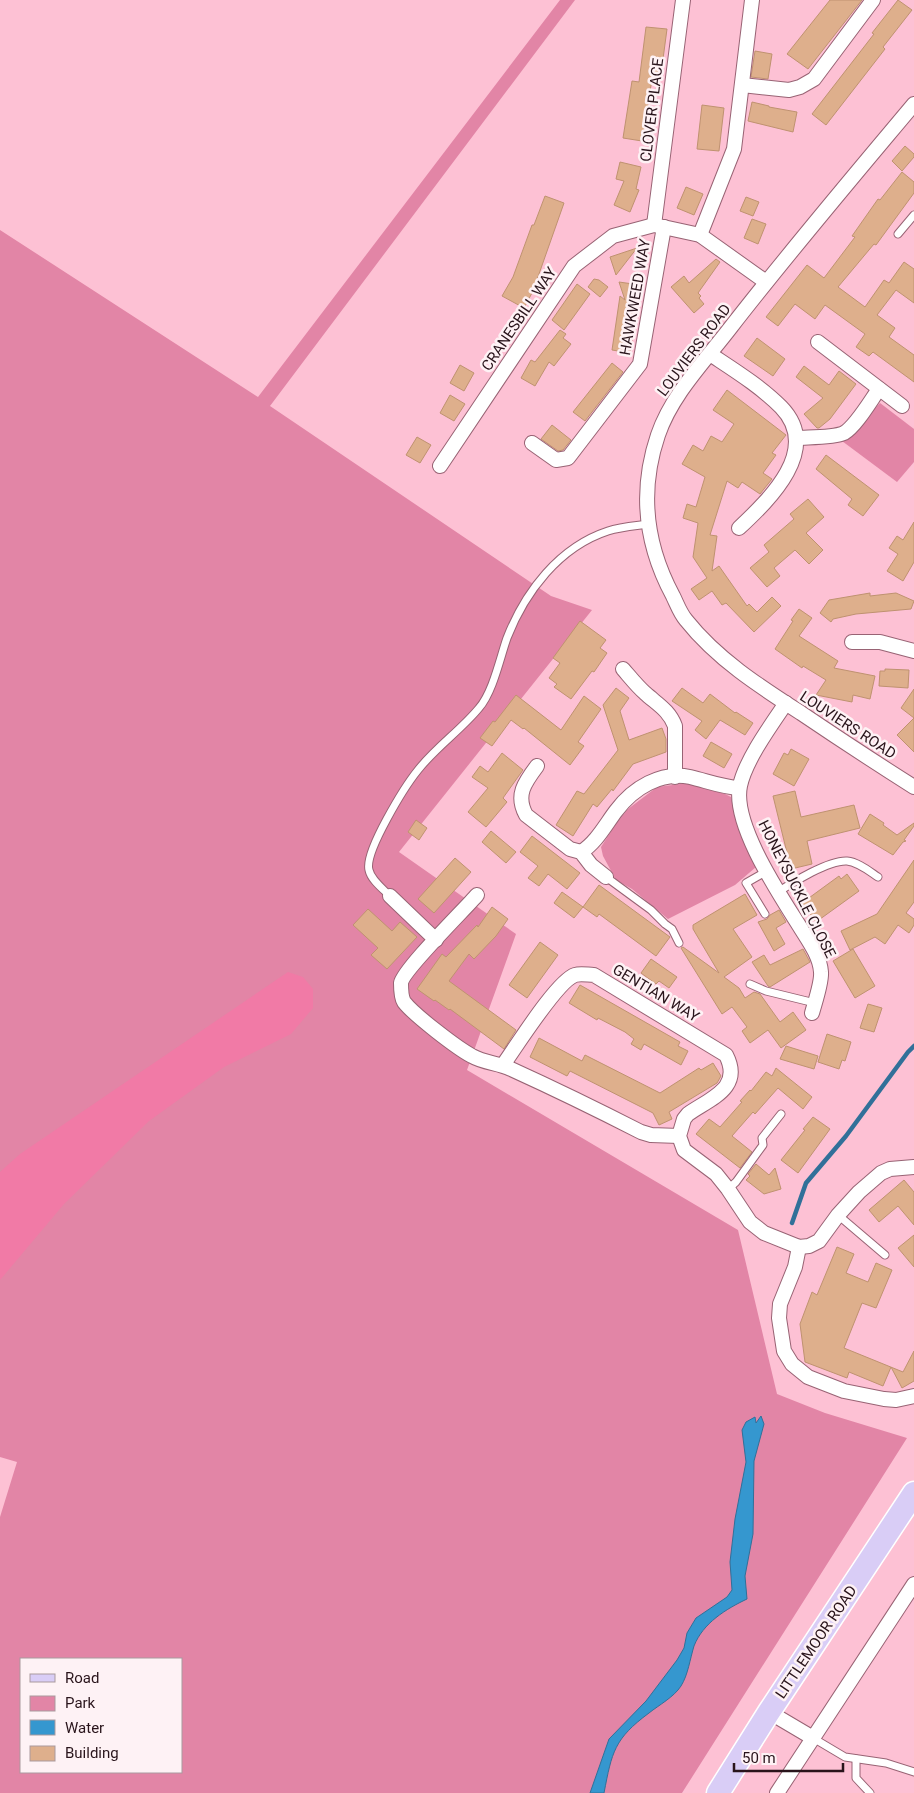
<svg xmlns="http://www.w3.org/2000/svg" width="914" height="1793" viewBox="0 0 914 1793" font-family="Roboto,sans-serif">
<rect width="100%" height="100%" fill="#fdc1d4"/>
<g fill="#e285a6" fill-rule="evenodd">
<path d="M560,0H575L270,406L551,596L592,610L399,852L516,934L467,1070L738,1230L777,1394L825,1413L907,1438L682,1793H0V1517L17,1462L0,1457V230L258,397ZM21,1659H181V1772H21Z"/>
<polygon points="880,403 914,429 914,462 897,482 842,441"/>
<polygon points="688,783 725,794 731,797 744,841 756,867 735,885 668,919 632,889 616,880 603,856 601,847 615,825 628,809 657,787"/>
</g>
<polygon fill="#f17aa6" points="288,972 303,977 313,989 313,1008 291,1034 224,1067 149,1121 64,1204 0,1280 0,1172 20,1154"/>
<path fill="#3597cf" stroke="#317099" d="M761,1416L764,1424L754,1461L753,1534L745,1576L747,1599C726,1609 703,1623 694,1646C690,1659 688,1675 681,1686C674,1697 659,1705 649,1713C614,1739 612,1752 604,1793H590L609,1739L646,1701L677,1660L684,1648L687,1633L696,1618L727,1597L732,1590L730,1562L735,1519L746,1462L742,1430L746,1422L755,1417L756,1423Z"/>
<g fill="none" stroke-linecap="round" stroke-linejoin="round">
<polyline stroke="#317099" stroke-width="4.5" points="792,1223 806,1183 846,1136 908,1052 914,1046"/>
</g>
<g fill="#deaf8c" stroke="#bf9270">
<polygon points="830,0 862,0 808,69 787,54"/>
<polygon points="898,0 912,10 883,47 885,49 826,125 812,114 874,34 872,33"/>
<polygon points="646,27 667,29 661,74 653,73 642,141 623,138 632,81 639,82"/>
<polygon points="755,51 772,54 768,79 751,77"/>
<polygon points="752,102 769,106 769,107 797,112 793,132 748,121"/>
<polygon points="702,105 724,108 719,151 697,149"/>
<polygon points="905,146 914,154 914,157 902,171 892,161"/>
<polygon points="620,162 641,167 636,189 639,190 630,212 614,205 624,181 616,179"/>
<polygon points="902,172 914,182 914,193 876,245 874,244 838,287 865,307 884,280 889,283 904,262 914,269 914,303 896,290 877,315 895,328 889,337 914,355 914,382 873,352 869,356 856,347 865,334 825,305 815,319 795,304 778,326 766,317 807,265 824,278 855,237 852,236 878,199 880,200"/>
<polygon points="686,187 703,194 694,215 677,208"/>
<polygon points="545,196 564,203 533,291 524,308 502,296 513,277 532,225 534,225"/>
<polygon points="746,197 759,202 753,216 740,211"/>
<polygon points="752,219 766,224 758,244 744,238"/>
<polygon points="637,248 616,275 610,257"/>
<polygon points="716,259 720,262 698,293 701,296 699,298 704,304 694,313 671,287 684,276 689,283"/>
<polygon points="594,279 599,280 608,287 600,297 588,287"/>
<polygon points="619,282 640,285 630,353 612,350 620,296 625,300"/>
<polygon points="577,284 590,294 564,330 552,320"/>
<polygon points="560,330 566,334 563,338 571,344 554,366 549,362 535,386 521,378 531,360 535,362"/>
<polygon points="757,338 785,359 773,376 744,356"/>
<polygon points="612,363 623,372 585,421 573,412"/>
<polygon points="460,365 474,373 464,391 450,383"/>
<polygon points="804,366 829,385 839,371 856,384 830,419 819,428 817,428 804,414 823,398 796,377"/>
<polygon points="727,390 786,435 772,453 776,455 763,473 772,479 760,494 742,482 738,488 727,481 710,535 717,536 712,571 719,566 747,606 749,604 757,612 772,597 781,606 754,632 726,603 722,605 712,591 699,600 691,589 707,578 693,557 698,523 683,518 687,504 696,507 705,477 682,464 693,445 703,451 711,436 722,442 734,424 713,410"/>
<polygon points="450,395 465,404 454,421 440,413"/>
<polygon points="552,425 571,440 563,450 558,451 541,439"/>
<polygon points="417,437 431,445 420,463 406,455"/>
<polygon points="826,455 879,495 863,516 848,505 852,499 816,469"/>
<polygon points="808,499 824,517 806,533 823,550 809,564 795,550 774,568 780,576 767,587 750,568 769,552 764,545 794,519 790,514"/>
<polygon points="914,522 914,562 903,581 887,571 898,554 889,548 897,536 903,540"/>
<polygon points="870,593 870,596 896,593 914,601 911,609 856,614 833,619 831,622 820,613 829,600"/>
<polygon points="799,609 812,618 799,636 838,661 834,668 875,676 870,699 853,695 852,702 816,695 826,680 803,666 802,668 775,649 793,621 791,620"/>
<polygon points="580,621 606,640 600,648 607,653 594,672 592,671 571,699 554,687 557,684 549,678 560,663 553,658"/>
<polygon points="885,669 909,670 908,688 879,686 880,671 885,671"/>
<polygon points="616,688 629,698 620,711 629,740 662,728 666,739 666,752 633,764 613,791 612,789 597,807 593,804 573,836 556,825 577,791 584,794 618,750 603,705"/>
<polygon points="682,688 703,703 710,694 735,713 736,712 753,723 745,735 720,720 706,739 695,730 702,721 672,701"/>
<polygon points="914,689 914,718 901,708"/>
<polygon points="516,695 561,730 584,696 601,709 578,742 584,746 570,765 524,728 523,729 511,720 492,746 480,738 493,721 495,722"/>
<polygon points="914,718 914,752 897,735"/>
<polygon points="711,742 732,754 724,768 703,756"/>
<polygon points="791,749 809,759 794,786 773,774 784,753 788,755"/>
<polygon points="502,753 523,770 503,798 507,802 486,827 468,812 488,788 472,777 480,766 488,772"/>
<polygon points="795,791 801,817 854,805 860,828 807,841 812,864 791,869 773,796"/>
<polygon points="870,814 884,823 883,825 897,835 914,823 914,826 904,840 906,841 903,842 893,855 858,834"/>
<polygon points="416,820 427,828 419,840 408,832"/>
<polygon points="491,831 516,852 506,863 482,842"/>
<polygon points="532,836 580,873 567,889 548,874 539,886 528,878 538,866 520,852"/>
<polygon points="455,858 471,872 434,913 418,899"/>
<polygon points="914,860 914,902 906,913 914,919 914,925 909,933 898,925 885,944 875,937 850,950 841,931 877,914"/>
<polygon points="847,874 859,891 816,922 802,903 839,876 841,879"/>
<polygon points="599,885 670,937 656,956 599,914 597,917 583,907"/>
<polygon points="562,892 583,907 574,918 554,903"/>
<polygon points="745,894 757,915 733,929 752,957 724,977 739,988 745,998 754,992 760,994 780,1022 793,1012 806,1030 781,1048 768,1030 750,1043 742,1031 747,1027 732,1007 722,1014 681,948 683,947 719,973 693,929 693,925"/>
<polygon points="492,907 508,919 496,936 474,959 469,954 449,981 516,1030 504,1049 450,1009 449,1010 435,1000 434,1001 417,989 442,954 446,957 477,925 478,927"/>
<polygon points="368,909 392,931 400,922 417,937 387,969 371,955 378,948 353,925"/>
<polygon points="779,910 786,922 776,928 785,944 774,951 758,922 767,919 770,915"/>
<polygon points="540,942 558,955 527,998 509,985"/>
<polygon points="803,949 810,962 770,987 768,986 752,962 764,955 770,965"/>
<polygon points="853,949 875,986 855,998 833,961"/>
<polygon points="651,959 677,977 669,988 659,981 656,984 641,973"/>
<polygon points="580,985 680,1042 678,1046 688,1051 681,1065 644,1044 641,1050 631,1044 634,1039 625,1032 598,1018 597,1020 569,1003"/>
<polygon points="868,1004 882,1008 874,1032 860,1028"/>
<polygon points="827,1034 851,1042 845,1061 842,1060 839,1069 818,1062"/>
<polygon points="539,1038 582,1061 585,1055 660,1093 699,1068 701,1070 713,1063 721,1076 717,1083 669,1112 672,1119 659,1125 653,1113 570,1071 567,1076 530,1057"/>
<polygon points="786,1046 818,1056 814,1069 780,1059"/>
<polygon points="776,1068 812,1097 803,1109 778,1088 755,1114 753,1112 732,1136 752,1152 740,1168 696,1134 709,1119 720,1127 742,1102 740,1101 750,1090 751,1091 766,1072 772,1076"/>
<polygon points="813,1117 830,1129 798,1173 781,1160 805,1130 803,1129"/>
<polygon points="756,1164 769,1175 775,1168 781,1189 764,1194 746,1180 750,1176 748,1174"/>
<polygon points="904,1180 914,1192 914,1225 898,1206 879,1222 869,1210"/>
<polygon points="914,1235 914,1267 898,1248"/>
<polygon points="837,1247 854,1254 846,1273 868,1282 876,1263 892,1270 876,1308 862,1303 844,1348 903,1372 914,1351 914,1381 902,1388 891,1367 883,1386 849,1372 847,1378 805,1362 800,1324 812,1292 817,1295"/>
</g>
<g fill="none" stroke-linecap="round" stroke-linejoin="round">
<defs>
<g id="lane">
<polyline points="898,234 914,215"/>
<polyline points="606,877 651,910 665,924 672,929 679,943"/>
<path d="M778,892C793,882 829,860 847,861C858,862 869,871 878,877"/>
<path d="M390,896C383,889 371,880 369,870C364,852 405,786 418,770C436,747 461,730 479,708C493,692 500,658 507,638C525,592 559,547 608,531C621,527 635,526 649,524"/>
<polyline points="765,914 746,883 767,871"/>
<polyline points="750,984 766,991 815,1003"/>
<polyline points="728,1189 736,1182 763,1145 762,1138 781,1114"/>
<polyline points="838,1215 885,1255"/>
<polyline points="813,1738 845,1757 886,1763 914,1772"/>
<polyline points="856,1759 856,1778 870,1793"/>
</g>
<g id="street">
<polyline points="742,85 789,90 800,87 814,79 873,0"/>
<path d="M914,104C852,178 790,251 731,327C705,361 672,394 658,435C639,491 645,544 673,596C677,604 680,613 686,620C717,659 759,686 801,713C838,738 876,763 914,787"/>
<polyline points="654,225 683,0"/>
<polyline points="700,235 734,149 752,0"/>
<polyline points="818,342 902,406"/>
<path d="M710,354C734,370 760,386 781,407C822,449 770,499 739,528"/>
<path d="M796,438C809,437 833,438 844,433C856,426 871,400 879,389"/>
<polyline points="532,443 556,460 568,458 640,364 664,227"/>
<polyline points="440,466 574,266 613,236 654,225 700,235 766,282"/>
<polyline points="852,642 880,642 914,651"/>
<path d="M623,669C630,677 637,686 645,693C657,704 669,710 675,726V777"/>
<path d="M786,703C771,725 745,761 740,786C732,824 780,895 800,927C808,940 820,956 821,972C822,982 815,1002 812,1013"/>
<path d="M537,766C525,782 515,795 526,815L570,849L581,852L591,865L606,877"/>
<path d="M581,852C596,843 606,824 616,811C633,788 661,771 690,777C707,781 722,787 739,788"/>
<path d="M477,895C465,909 403,970 401,983C401,989 401,997 404,1002C414,1015 457,1048 472,1056C484,1063 499,1063 511,1069C555,1089 598,1110 641,1132L651,1135L679,1136"/>
<polyline points="390,896 436,940"/>
<path d="M503,1065C516,1047 557,981 575,975C581,973 588,975 594,975L726,1055C743,1088 711,1098 688,1114L684,1119L679,1136L684,1150L716,1174L728,1189L750,1222L764,1233L799,1247L809,1246L819,1241L838,1215L859,1192L881,1173L890,1169L914,1167"/>
<polyline points="799,1247 795,1267 780,1304 779,1318 784,1351 792,1364 808,1377 844,1391 884,1399 896,1400 914,1396"/>
<polyline points="769,1712 813,1738"/>
<polyline points="777,1793 914,1584"/>
</g>
<polyline id="primary" points="718,1793 769,1712 914,1493"/>
</defs>
<use href="#lane" stroke="#986374" stroke-width="9"/>
<use href="#street" stroke="#986374" stroke-width="16"/>
<use href="#primary" stroke="#fff" stroke-width="25"/>
<use href="#lane" stroke="#fff" stroke-width="7"/>
<use href="#street" stroke="#fff" stroke-width="14"/>
<use href="#primary" stroke="#d9cdf6" stroke-width="22"/>
</g>
<g text-anchor="middle" dominant-baseline="central" stroke-width="5" stroke-linejoin="round" paint-order="stroke">
<g font-size="15" fill="#29141b" stroke="#fef2f5">
<text transform="translate(652 110) rotate(-83)">CLOVER PLACE</text>
<text transform="translate(635 297) rotate(-80)">HAWKWEED WAY</text>
<text transform="translate(519 319) rotate(-56)">CRANESBILL WAY</text>
<text transform="translate(694 350) rotate(-53)">LOUVIERS ROAD</text>
<text transform="translate(848 725) rotate(33)">LOUVIERS ROAD</text>
<text transform="translate(797 889) rotate(63)">HONEYSUCKLE CLOSE</text>
<text transform="translate(656 993) rotate(31)">GENTIAN WAY</text>
<text transform="translate(816 1642) rotate(-56)">LITTLEMOOR ROAD</text>
</g>
</g>
<rect x="20" y="1658" width="162" height="115" fill="#fef2f5" stroke="#a9999e"/>
<rect x="30" y="1674" width="25" height="8" fill="#d9cdf6" stroke="#a9999e"/>
<text x="65" y="1683" font-size="15" fill="#29141b">Road</text>
<rect x="30" y="1696" width="25" height="15" fill="#e285a6" stroke="#a9999e"/>
<text x="65" y="1708" font-size="15" fill="#29141b">Park</text>
<rect x="30" y="1720" width="25" height="15" fill="#3597cf" stroke="#a9999e"/>
<text x="65" y="1733" font-size="15" fill="#29141b">Water</text>
<rect x="30" y="1746" width="25" height="15" fill="#deaf8c" stroke="#a9999e"/>
<text x="65" y="1758" font-size="15" fill="#29141b">Building</text>
<path d="M734 1763v8h109v-8" fill="none" stroke="#29141b" stroke-width="2.5"/>
<text x="742" y="1763" font-size="15" fill="#29141b" stroke="#fef2f5" stroke-width="4" paint-order="stroke">50 m</text>
</svg>
